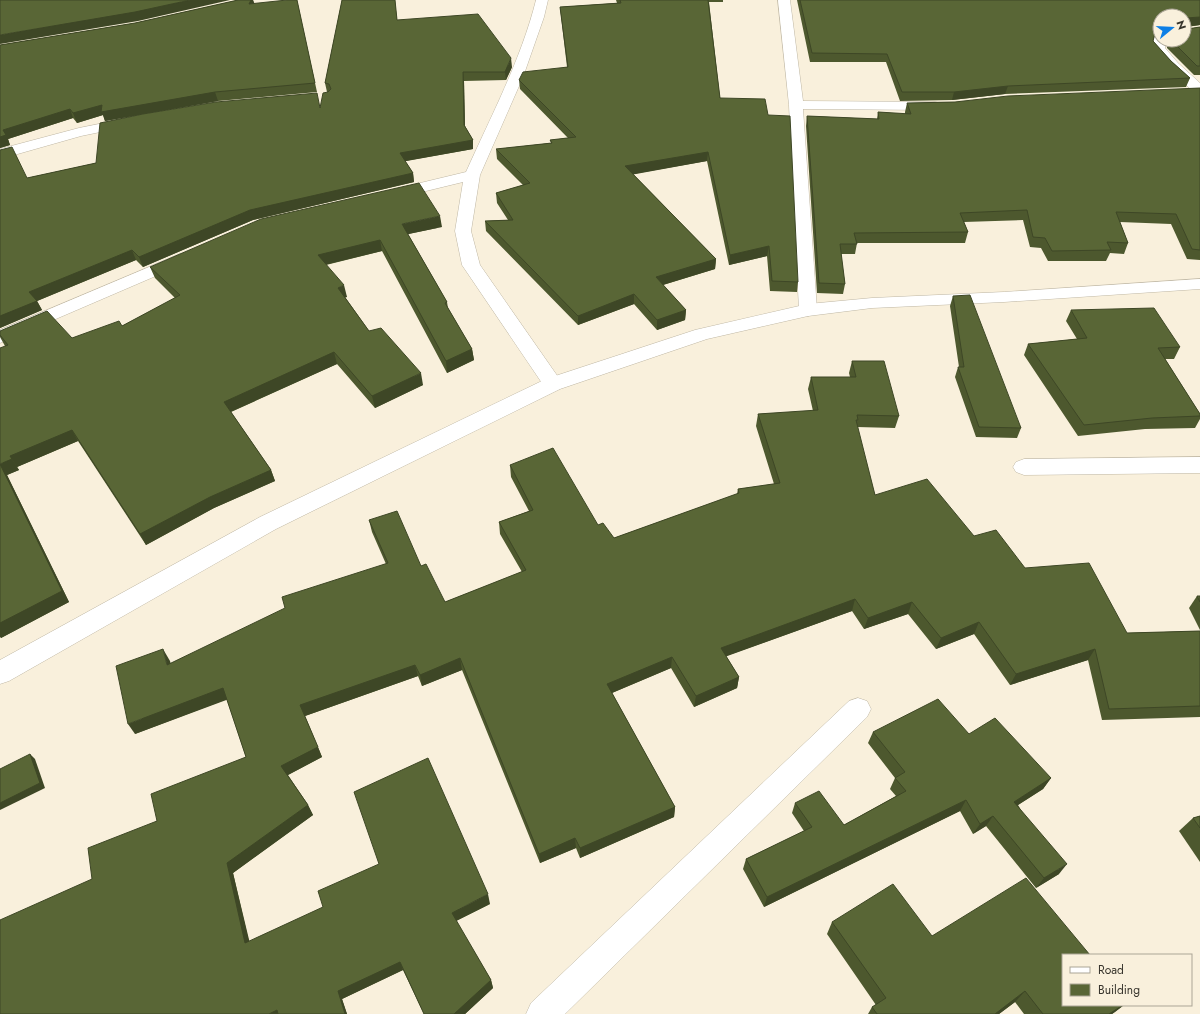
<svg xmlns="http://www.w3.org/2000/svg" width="1200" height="1014" viewBox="0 0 1200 1014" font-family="Jost,sans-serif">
<rect width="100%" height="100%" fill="#f9f0dc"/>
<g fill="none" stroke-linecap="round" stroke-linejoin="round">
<defs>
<g id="street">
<path d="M536,0H548L544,17L523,77L480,175L471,231L480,265L563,384L560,389L553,390L546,389L462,265L455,231L463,182L393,199L387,197L385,194L387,191L466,172C491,116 521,60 536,0Z"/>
<polygon points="778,0 790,0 803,101 935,102 940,103 942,106 940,109 935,110 803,109 817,310 814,314 808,316 802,314 799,310 789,105"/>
<polygon points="1160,34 1160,40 1166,40 1165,48 1178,63 1200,83 1200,94 1195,93 1168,69 1151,49 1155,35"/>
<polygon points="129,118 134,119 136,122 134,125 81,136 0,159 0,149 79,128"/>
<polygon points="180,254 186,255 189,259 186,263 0,343 0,330"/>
<polygon points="1200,457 1200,473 1024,475 1016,472 1013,467 1016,462 1024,459"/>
<polygon points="858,698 867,701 871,709 867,717 565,1014 526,1014 531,1003 849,701"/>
</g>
<polygon id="secondary" points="1200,279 1200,289 1004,302 872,308 808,316 707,339 560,389 276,529 9,681 0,684 0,660 260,517 546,379 695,330 808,304 872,298 1004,292"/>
</defs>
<use href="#street" stroke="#bfb7a4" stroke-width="1"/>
<use href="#secondary" stroke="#bfb7a4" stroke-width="1"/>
<use href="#street" fill="#fff" fill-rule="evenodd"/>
<use href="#secondary" fill="#fff" fill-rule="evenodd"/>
</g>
<g fill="#4d582e">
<polygon points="238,0 253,0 254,4 297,0 317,92 218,101 105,121 103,115 77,123 73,118 8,139 10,145 0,148 0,45 135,23"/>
<polygon points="342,0 395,0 397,20 512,67 506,80 464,81 465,126 473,140 473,149 405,161 413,173 414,182 253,220 143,267 136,260 37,301 42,310 0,328 0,150 27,178 96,163 320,108 328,92 327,92 325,83"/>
<polygon points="616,0 723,0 723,2 709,2 720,98 798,282 797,292 770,291 767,256 729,265 707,161 633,174 716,259 715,269 663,285 686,310 685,320 657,330 634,304 578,325 486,231 485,221 508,220 497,203 496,193 523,185 497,159 496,149 551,143 550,140 568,138 520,89 519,80 567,67 561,16 560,7 617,3"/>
<polygon points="797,0 1200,0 1200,25 1187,27 1187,29 1200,27 1200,75 1194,75 1167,48 1167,40 1184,40 1160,16 1160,33 1155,34 1153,41 1171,61 1190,78 1186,87 1005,94 952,100 900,101 886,62 810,62"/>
<polygon points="1200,88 1200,260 1187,259 1171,224 1120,222 1128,243 1124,254 1110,253 1106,261 1048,261 1041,248 1030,247 1023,220 964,222 968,232 965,243 857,243 855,254 841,254 845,284 843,294 817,293 806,126 807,116 877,119 878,112 905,114 905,112 907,103 955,102"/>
<polygon points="442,227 408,234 447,302 448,308 472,349 474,360 447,373 382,251 326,265 347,297 345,297 369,331 423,385 375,408 337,364 231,412 271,470 275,481 214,508 146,545 78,441 17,467 19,470 7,475 69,602 1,638 5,346 0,337 0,331 72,338 122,326 175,298 155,278 150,267"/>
<polygon points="953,296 1021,428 1017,438 976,437 955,377 958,367 959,367 950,306"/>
<polygon points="1071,310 1180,347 1174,359 1165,359 1200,414 1200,419 1195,428 1145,429 1078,436 1024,355 1028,344 1077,339 1066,321"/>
<polygon points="852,361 899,416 895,428 857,427 875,495 974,536 1127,633 1200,631 1200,717 1102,720 1088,660 1010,685 974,634 936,649 908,614 864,629 852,611 726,656 739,677 737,688 694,707 671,668 612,693 675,807 674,817 580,858 576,848 540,863 462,670 422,686 418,676 305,716 322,757 288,775 308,805 313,815 233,873 249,942 490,904 456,921 491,980 493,988 465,1014 424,1014 403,970 342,999 347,1014 0,1014 92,879 157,821 246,757 227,699 135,734 170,661 170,664 386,564 372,532 369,520 421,566 445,602 522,572 500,534 499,522 529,511 511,477 510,465 598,525 614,538 737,494 738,489 774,484 756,426 758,414 813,411 808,389 811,377 850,377 849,373"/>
<polygon points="1197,596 1200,596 1200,630 1189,608"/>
<polygon points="873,732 969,734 1051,778 1043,789 1018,805 1059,874 1036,888 986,826 973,834 960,811 764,907 743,869 746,859 804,831 792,813 795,803 844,825 896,796 890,789 895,778 868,743"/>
<polygon points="1200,816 1200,862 1179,831 1193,818"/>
<polygon points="832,922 932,936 1063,1005 1124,1005 1112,1014 1024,1014 1015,1002 999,1014 868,1014 872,1007 876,1005 827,934"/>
</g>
<g fill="#3e4726">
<polygon points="190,0 230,0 138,21 0,44 0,35"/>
<polygon points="251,0 253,0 255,5 249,4"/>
<polygon points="1200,17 1200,25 1184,27 1186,18"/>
<polygon points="1160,25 1160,33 1154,35 1157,26"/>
<polygon points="511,58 512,67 506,80 505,72"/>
<polygon points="463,72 464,81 465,134 464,125"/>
<polygon points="1008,86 1005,94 952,100 954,92"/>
<polygon points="215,92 218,101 105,121 103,115 77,123 73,113 102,105"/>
<polygon points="70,109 73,118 8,139 10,145 0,148 0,137 3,130"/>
<polygon points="473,140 473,149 401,162 400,153"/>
<polygon points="708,152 707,161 625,176 625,166"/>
<polygon points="413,173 414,182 253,220 143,267 139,257 250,210"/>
<polygon points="440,216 442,227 404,235 402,224"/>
<polygon points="380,240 382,251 320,266 318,255"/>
<polygon points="769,246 767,256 729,265 730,255"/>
<polygon points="132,250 136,260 37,301 42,310 0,328 0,316 29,292"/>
<polygon points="716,259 715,269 656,287 656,277"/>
<polygon points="344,285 347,297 341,299 338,288"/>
<polygon points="634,294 634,304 578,325 578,316"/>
<polygon points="686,310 685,320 657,330 657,320"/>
<polygon points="472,349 474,360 447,373 446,361"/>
<polygon points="334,352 337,364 228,413 224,402"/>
<polygon points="421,373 423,385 375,408 372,396"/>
<polygon points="72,430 78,441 17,467 10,456"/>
<polygon points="12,459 19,470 7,475 69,602 1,638 0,637 0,464"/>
<polygon points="271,470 275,481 214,508 146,545 140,534 210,497"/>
<polygon points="855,599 852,611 719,659 721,648"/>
<polygon points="912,602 908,614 864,629 868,618"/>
<polygon points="979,622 974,634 936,649 941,638"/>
<polygon points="163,649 170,661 174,676 167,665"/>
<polygon points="1095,649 1088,660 1010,685 1016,674"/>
<polygon points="672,657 671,668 607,695 607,684"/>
<polygon points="460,658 462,670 422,686 420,675"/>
<polygon points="415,665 418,676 305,716 300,705"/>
<polygon points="739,677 737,688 694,707 696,696"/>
<polygon points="223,688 229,699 135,734 128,724"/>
<polygon points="318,747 322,757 286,776 281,766"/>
<polygon points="30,754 35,759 45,788 0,810 0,803"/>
<polygon points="1051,778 1043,789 1007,812 1014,802"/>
<polygon points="966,800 960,811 764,907 767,897"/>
<polygon points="308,805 313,815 233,873 252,952 245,943 227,863"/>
<polygon points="675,807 674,817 580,858 580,848"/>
<polygon points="993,816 986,826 973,834 980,824"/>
<polygon points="575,838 576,848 540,863 539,854"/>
<polygon points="1067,864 1059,874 1036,888 1044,878"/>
<polygon points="488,894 490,904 454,922 452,913"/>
<polygon points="400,962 403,970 342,999 347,1014 345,1014 338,991"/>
<polygon points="491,980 493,988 465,1014 454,1014"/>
<polygon points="1025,991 1015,1002 999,1014 995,1014"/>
<polygon points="1123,1005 1124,1005 1115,1012 1112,1014 1109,1014"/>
<polygon points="277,1010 280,1014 269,1014"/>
</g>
<g fill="#596636" stroke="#3e4726">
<polygon points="0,0 190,0 135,12 0,35"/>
<polygon points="238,0 251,0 249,4 287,0 297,0 315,83 215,92 101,112 102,105 73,113 70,109 3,130 6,135 0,137 0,45 135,23"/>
<polygon points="342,0 395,0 397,20 478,14 511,58 505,72 463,72 464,125 473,140 400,153 413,173 250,210 139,257 132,250 29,292 37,301 0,316 0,150 12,147 27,178 96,163 100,123 143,114 216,102 317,93 320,108 323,93 328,92 331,89 329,84 325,83"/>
<polygon points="620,0 708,0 720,98 765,99 768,115 790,116 798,282 772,281 769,246 730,255 708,152 625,166 716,259 656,277 686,310 657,320 634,294 578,316 485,221 513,220 496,193 530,183 496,149 552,143 550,140 576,137 519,80 523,72 568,67 560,7 621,3"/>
<polygon points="800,0 1200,0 1200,17 1186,18 1187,29 1200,27 1200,66 1197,66 1171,40 1184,40 1184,16 1160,16 1160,25 1157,26 1153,41 1171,61 1190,78 1008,86 954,92 902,92 887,54 812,53"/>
<polygon points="1200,88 1200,250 1192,249 1176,214 1116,212 1128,243 1107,242 1111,250 1052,251 1045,238 1033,237 1027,210 960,213 968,232 854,233 857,244 840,244 845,284 819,283 807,116 879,119 878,112 911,114 907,103 955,102 1008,96"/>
<polygon points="419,183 440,216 402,224 447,302 445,303 472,349 446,361 380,240 318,255 344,285 338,288 369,331 381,328 421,373 372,396 334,352 224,402 271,470 210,497 140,534 72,430 10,456 12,459 0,464 62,591 0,623 0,348 8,345 0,335 0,331 47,311 72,338 119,321 122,326 180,295 150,267 261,219"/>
<polygon points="970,295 1021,428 979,427 958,367 964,367 953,296"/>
<polygon points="1154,308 1180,347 1158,348 1200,414 1200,416 1152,418 1084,425 1028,344 1087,338 1071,310"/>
<polygon points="852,361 884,361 899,416 857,415 858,420 856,420 875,495 927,479 974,536 996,530 1025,568 1089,563 1127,633 1200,631 1200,706 1109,709 1095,649 1016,674 979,622 941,638 912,602 868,618 855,599 721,648 739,677 696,696 672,657 607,684 675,807 580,848 575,838 539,854 460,658 420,675 415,665 300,705 318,747 281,766 308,805 227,863 245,943 323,907 318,891 379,864 354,792 428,758 488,894 452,913 491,980 454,1014 424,1014 400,962 338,991 345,1014 278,1014 277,1010 269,1014 0,1014 0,920 92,879 88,848 157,821 151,794 246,757 223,688 128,724 116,666 163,649 167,665 285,608 282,597 388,563 369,520 397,511 421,566 426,564 445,602 526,570 499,522 533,510 510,465 553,448 598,525 603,523 614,538 739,493 738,489 780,483 758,414 818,410 811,377 856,377"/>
<polygon points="1197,596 1200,596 1200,602"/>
<polygon points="938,699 969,734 995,718 1051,778 1014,802 1067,864 1044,878 993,816 980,824 966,800 767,897 746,859 812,827 795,803 819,791 844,825 906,791 895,778 905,772 873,732"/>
<polygon points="30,754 40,783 0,803 0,769"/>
<polygon points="1200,816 1200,828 1193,818"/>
<polygon points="1026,878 1090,955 1063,955 1063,1005 1123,1005 1109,1014 1043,1014 1025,991 995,1014 877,1014 872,1007 886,998 832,922 893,884 932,936"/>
</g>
<rect x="1062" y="954" width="130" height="52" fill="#f9f0dc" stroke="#aba596"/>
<rect x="1070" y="967" width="20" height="6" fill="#ffffff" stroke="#aba596"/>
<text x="1098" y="974" font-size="12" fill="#37342c">Road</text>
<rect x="1070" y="984" width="20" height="12" fill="#596636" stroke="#aba596"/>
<text x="1098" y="994" font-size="12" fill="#37342c">Building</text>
<g transform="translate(1172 28) rotate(72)"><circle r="19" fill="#f9f0dc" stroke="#aba596"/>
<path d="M0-3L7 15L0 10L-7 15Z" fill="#0d7fe6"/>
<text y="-6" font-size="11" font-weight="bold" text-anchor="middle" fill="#37342c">N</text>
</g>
</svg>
